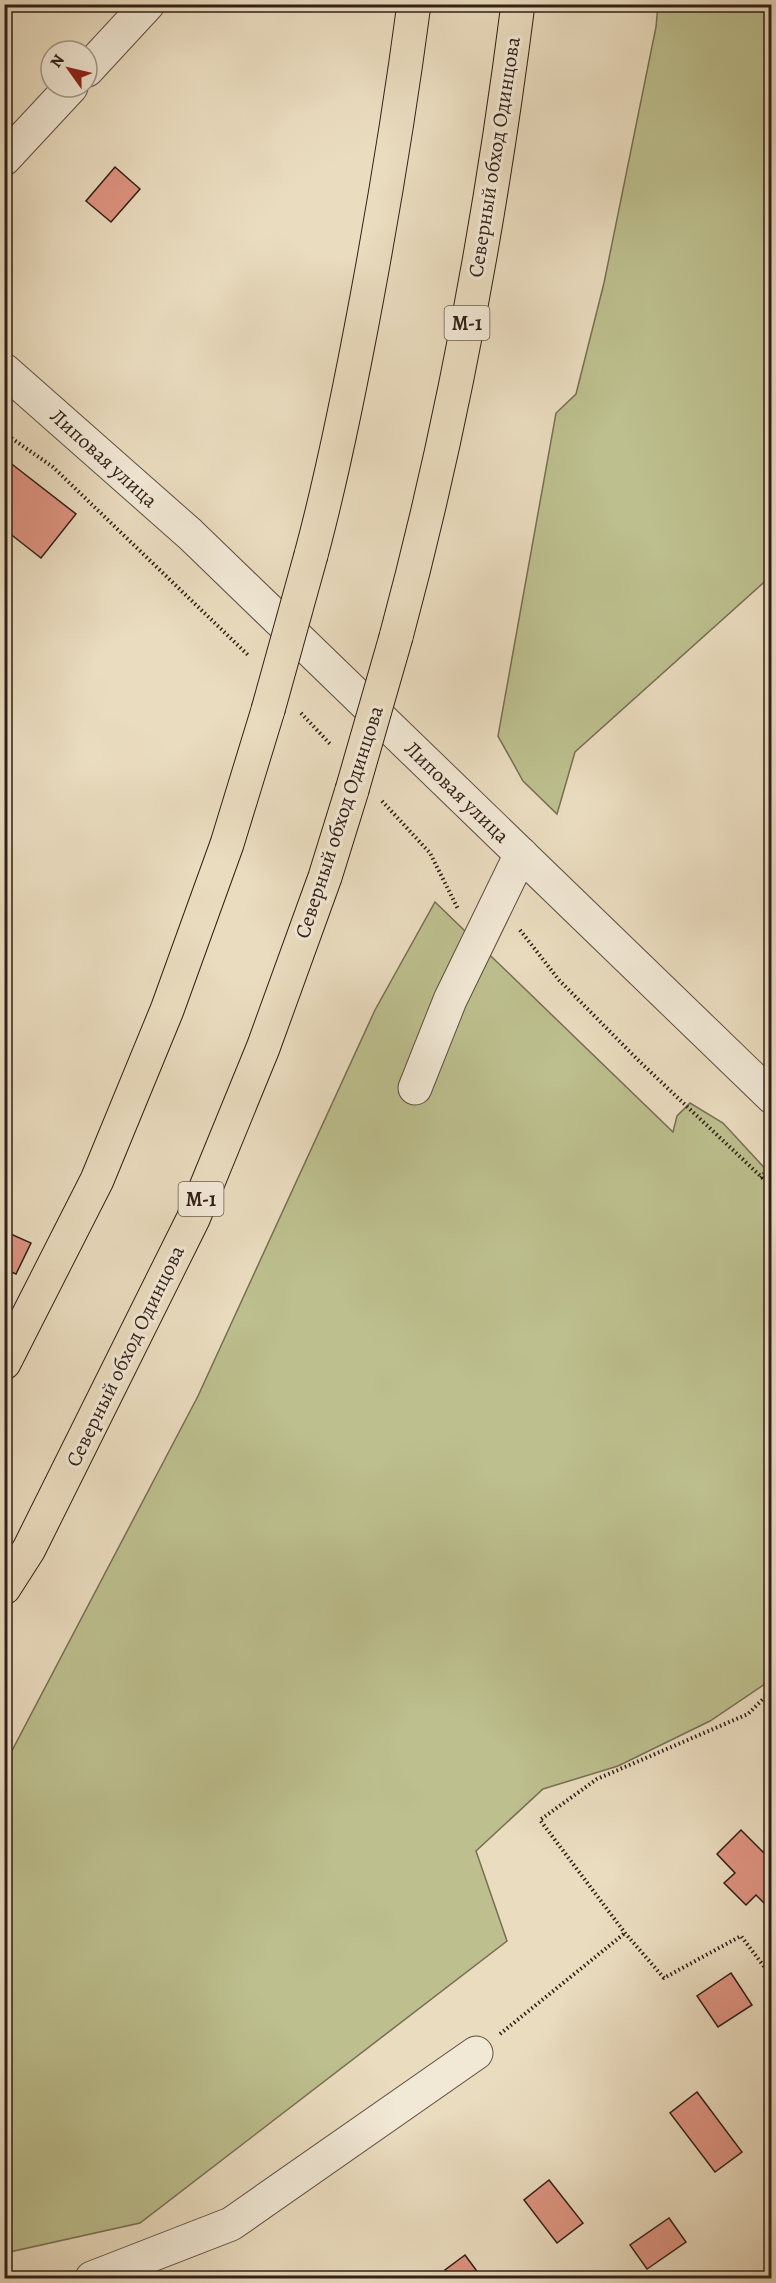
<svg xmlns="http://www.w3.org/2000/svg" width="776" height="2283" viewBox="0 0 776 2283" font-family="Alegreya,serif">
<rect width="100%" height="100%" fill="#eadcbf"/>
<filter id="stains"><feTurbulence type="fractalNoise" baseFrequency=".00333" numOctaves="4"/><feColorMatrix values="0 0 0 0 .2 0 0 0 0 .09 0 0 0 0 .02 0 0 0 .5 -.17"/></filter>
<radialGradient id="worn" r=".72"><stop offset=".6" stop-color="#630" stop-opacity="0"/><stop offset="1" stop-color="#630" stop-opacity=".3"/></radialGradient>
<g fill="#bdbf8e" stroke="#776f53" stroke-width="1.5">
<polygon points="658,5 771,5 771,576 575,752 557,814 523,781 498,736 556,413 576,394 604,283 656,27"/>
<polygon points="435,902 673,1132 677,1116 690,1103 723,1123 771,1175 771,1680 710,1721 618,1766 543,1789 476,1851 507,1941 140,2223 5,2253 5,1764 198,1396 375,1010"/>
</g>
<g fill="#df9482" stroke="#311f18" stroke-width="1.5">
<polygon points="115,167 140,189 111,222 86,201"/>
<polygon points="4,458 76,514 41,558 4,529"/>
<polygon points="4,1231 31,1243 16,1274 4,1269 6,1260 4,1259"/>
<polygon points="741,1830 768,1857 772,1853 772,1911 756,1895 746,1905 724,1883 735,1873 717,1854"/>
<polygon points="731,1973 752,2005 718,2027 697,1996"/>
<polygon points="697,2092 742,2152 715,2172 670,2113"/>
<polygon points="549,2180 583,2223 557,2243 524,2200"/>
<polygon points="669,2218 686,2242 647,2269 630,2245"/>
<polygon points="465,2255 482,2278 451,2278 445,2270"/>
</g>
<g fill="none" stroke-linecap="round" stroke-linejoin="round">
<defs>
<g id="minor">
<polyline points="87,70 148,4"/>
<polyline points="4,159 71,87"/>
<polyline points="4,370 190,534 772,1097"/>
<polyline points="415,1088 450,1000 521,854"/>
<polyline points="92,2278 231,2224 476,2053"/>
</g>
<g id="highway">
<path d="M311,555C334,470 351,383 367,297C385,200 401,102 414,4"/>
<path d="M396,637C452,430 491,217 518,4"/>
<polyline points="4,1363 97,1180 167,1010 227,844 268,710"/>
<polyline points="4,1588 29,1549 193,1219 263,1048 325,877 352,790"/>
</g>
</defs>
<use href="#minor" stroke="#5f4e42" stroke-width="35"/>
<use href="#highway" stroke="#311f18" stroke-width="35"/>
<g stroke="#311f18" stroke-width="4" stroke-dasharray="1.5 3" stroke-linecap="butt">
<polyline points="4,433 53,467 249,656"/>
<polyline points="301,713 331,745"/>
<polyline points="382,801 430,853 458,909"/>
<polyline points="520,930 559,980 639,1061 772,1187"/>
<polyline points="761,1178 772,1162"/>
<polyline points="772,1690 748,1714 597,1779 540,1820 625,1933 664,1978 741,1936 772,1977"/>
<polyline points="500,2034 625,1933"/>
</g>
<use href="#minor" stroke="#f1e8d5" stroke-width="33"/>
<use href="#highway" stroke="#eadcbf" stroke-width="33"/>
<defs>
<g id="highway-bridge">
<polyline points="268,710 311,555"/>
<polyline points="352,790 396,637"/>
</g>
</defs>
<use href="#highway-bridge" stroke="#311f18" stroke-width="35" stroke-linecap="butt"/>
<use href="#highway-bridge" stroke="#eadcbf" stroke-width="33"/>
</g>
<g text-anchor="middle" dominant-baseline="central" stroke-width="6" stroke-linejoin="round" paint-order="stroke">
<g fill="#f1e8d5" stroke="#6b5b51" stroke-width="1.5">
<rect x="444.5" y="306" width="45" height="34" rx="4.5"/>
<rect x="178.5" y="1182" width="45" height="34" rx="4.5"/>
</g>
<g font-size="20" font-weight="bold" fill="#311f18">
<text x="467" y="323">М-1</text>
<text x="201" y="1199">М-1</text>
</g>
<g font-size="21" fill="#311f18" stroke="#f1e8d5">
<text transform="translate(494 157) rotate(-81)">Северный обход Одинцова</text>
<text transform="translate(104 458) rotate(42)">Липовая улица</text>
<text transform="translate(457 792) rotate(44)">Липовая улица</text>
<text transform="translate(339 822) rotate(-72)">Северный обход Одинцова</text>
<text transform="translate(125 1356) rotate(-64)">Северный обход Одинцова</text>
</g>
</g>
<rect width="776" height="2283" fill="none" stroke="#eadcbf" stroke-width="24"/>
<rect x="6" y="6" width="764" height="2271" fill="none" stroke="#311f18" stroke-width="3"/>
<rect x="12" y="12" width="752" height="2259" fill="none" stroke="#311f18" stroke-width="1.5"/>
<g transform="translate(69 69) rotate(304)"><circle r="28" fill="#f1e8d5" stroke="#a49889" stroke-width="1.5"/>
<path d="M0-4.5L10 22L0 15L-10 22Z" fill="#8f2418"/>
<text y="-9" font-size="16" font-weight="bold" text-anchor="middle" fill="#311f18">N</text>
</g>
<rect width="100%" height="100%" filter="url(#stains)"/>
<rect width="100%" height="100%" fill="url(#worn)"/>
</svg>
